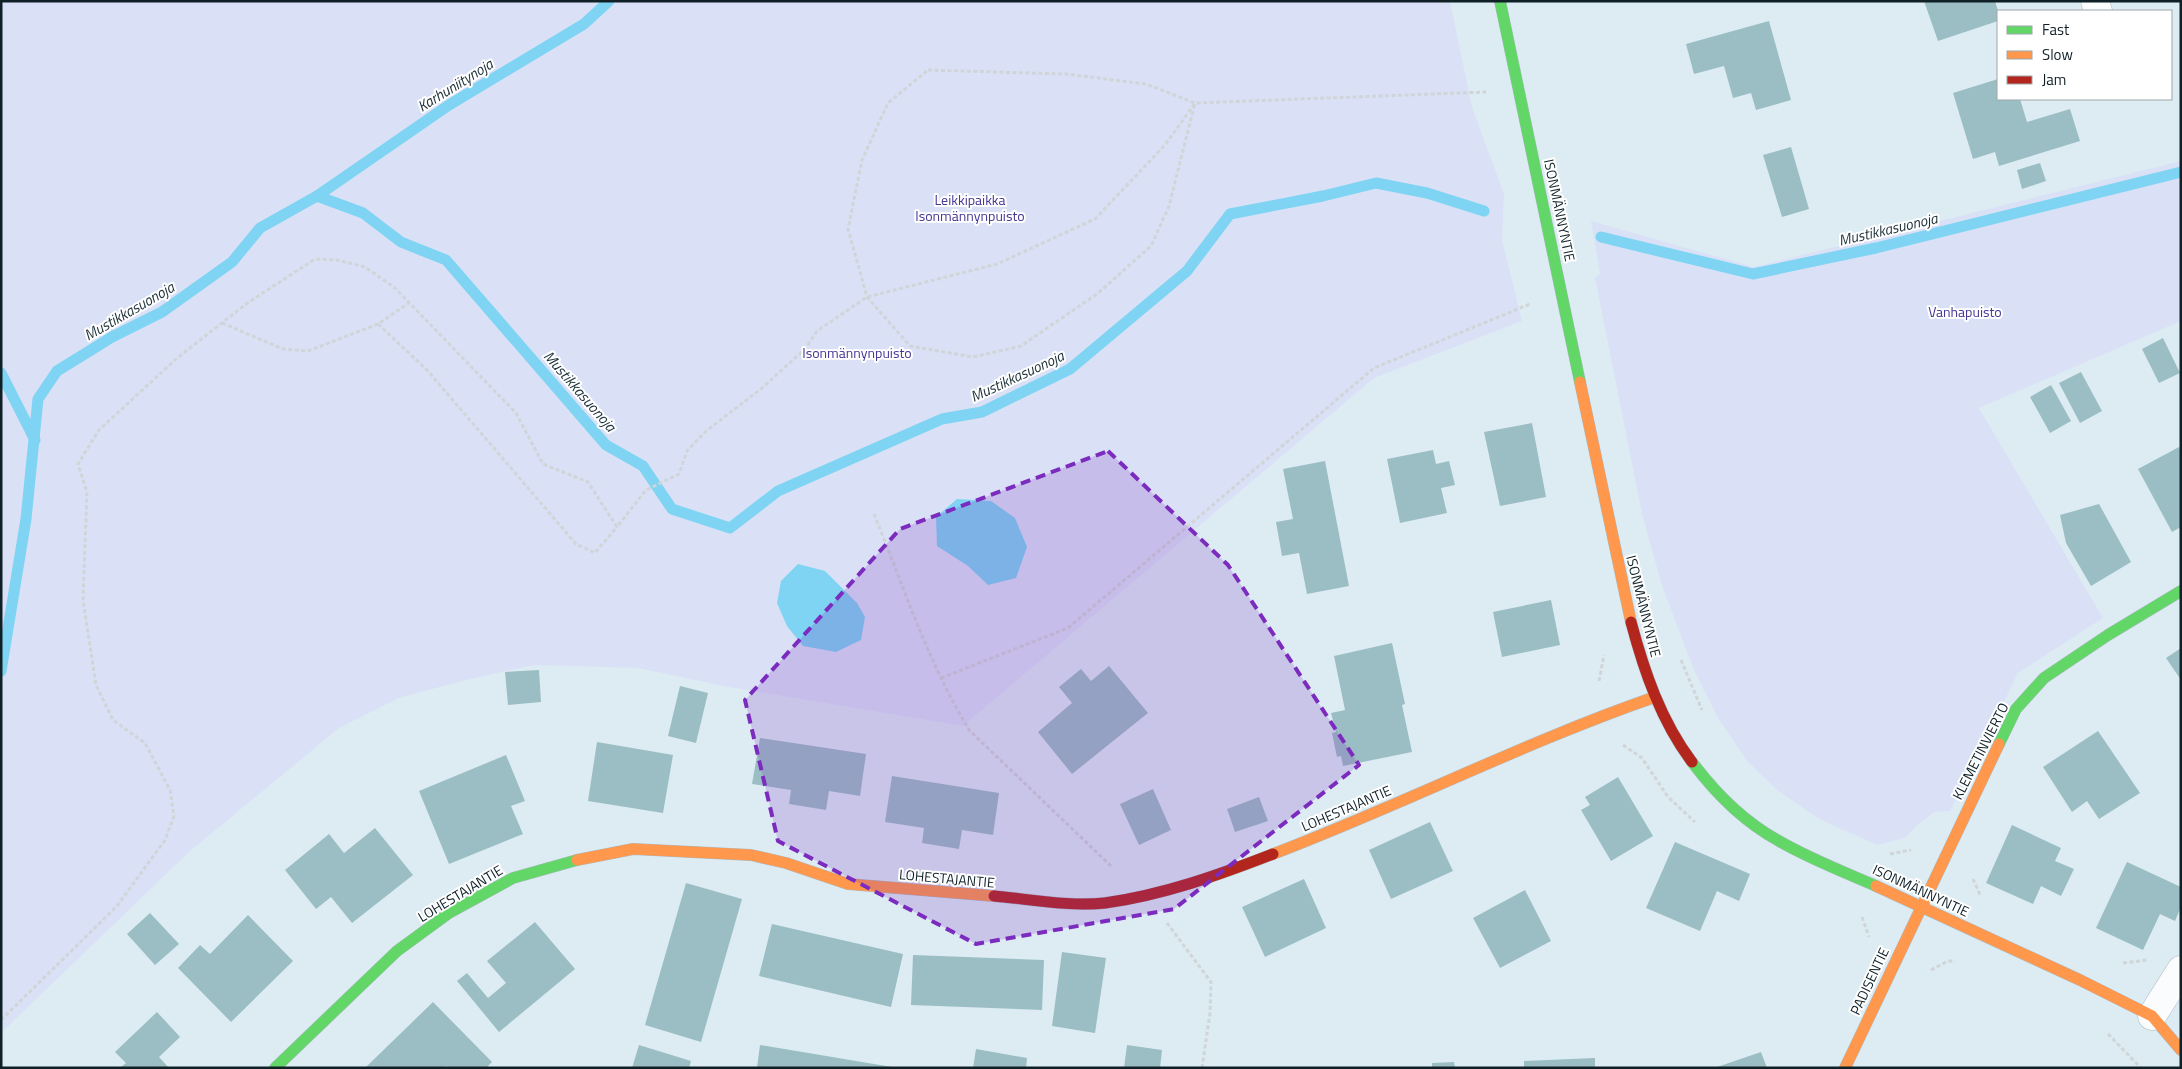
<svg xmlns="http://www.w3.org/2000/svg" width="2182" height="1069" viewBox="0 0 2182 1069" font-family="'Titillium Web',sans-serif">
<rect width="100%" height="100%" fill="#ddecf3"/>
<g fill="#dae1f6">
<polygon points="1,1 1450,1 1472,107 1504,194 1502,240 1522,321 1374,378 963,726 723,686 638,668 534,665 466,680 399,698 339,728 189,852 1,1033"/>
<polygon points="2181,161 2181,321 1979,408 2103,618 2018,673 1950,811 1934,812 1917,825 1905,838 1877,845 1819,819 1777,790 1747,761 1718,718 1694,670 1662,586 1642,514 1595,278 1600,274 1591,221 1754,267"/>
</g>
<g fill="#7ed4f2">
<polygon points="957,499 991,501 1015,518 1027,547 1016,578 988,585 968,566 937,546 936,517"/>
<polygon points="798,564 825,571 857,603 865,617 861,640 836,652 803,646 787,626 777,603 781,581"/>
</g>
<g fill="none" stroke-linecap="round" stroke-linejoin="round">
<g stroke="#7ed4f2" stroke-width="11">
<polyline points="317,196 449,105 584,24 609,1"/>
<polyline points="1601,237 1753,274 1876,248 2181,172"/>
<polyline points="1,373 35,440"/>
<polyline points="1,671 26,519 38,399 57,371 112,337 162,312 232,262 260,228 317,196 363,213 401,242 446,260 606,445 643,466 672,509 730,528 778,491 942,419 982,412 1070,369 1187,271 1230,214 1323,196 1376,183 1427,193 1484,211"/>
</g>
</g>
<g fill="#9bbec4">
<polygon points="1924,1 1995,1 1998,11 1998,21 1938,41"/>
<polygon points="1769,21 1791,100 1756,110 1751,93 1733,98 1724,66 1694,74 1686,44"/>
<polygon points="1998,79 1998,99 2020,99 2027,122 2070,109 2080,141 1999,166 1995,152 1973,159 1953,93"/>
<polygon points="1791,147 1809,209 1782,217 1763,155"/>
<polygon points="2040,163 2046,181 2022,189 2017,170"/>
<polygon points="2163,338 2180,373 2159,383 2142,349"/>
<polygon points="2081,372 2102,411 2080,423 2059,383"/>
<polygon points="2051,385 2071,421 2050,433 2030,397"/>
<polygon points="1532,423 1546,497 1500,506 1484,432"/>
<polygon points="2179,447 2181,451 2181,527 2172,532 2138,469"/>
<polygon points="1433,450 1436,464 1449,461 1455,485 1441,488 1447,513 1400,523 1387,459"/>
<polygon points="1325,461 1349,586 1307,594 1299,553 1282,556 1276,522 1293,519 1283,469"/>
<polygon points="2099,504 2131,562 2091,586 2066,543 2060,515"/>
<polygon points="1551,600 1560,645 1502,657 1493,612"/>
<polygon points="1392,643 1405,704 1402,705 1412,752 1343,766 1341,756 1337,757 1332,733 1336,732 1331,713 1345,710 1334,656"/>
<polygon points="2181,648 2181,680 2166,658"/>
<polygon points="1109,666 1148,713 1072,774 1038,732 1072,703 1059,687 1081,669 1091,681"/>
<polygon points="539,670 541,702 508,705 505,672"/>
<polygon points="680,686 708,693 696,743 668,736"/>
<polygon points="2098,731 2140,793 2099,819 2087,801 2072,812 2043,767"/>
<polygon points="760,738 866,754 860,796 829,791 826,810 789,804 791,790 752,784"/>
<polygon points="597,742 673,755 663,813 588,801"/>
<polygon points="506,755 525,801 511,806 523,834 449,864 419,791"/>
<polygon points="892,776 999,793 993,835 962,830 959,849 922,843 924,828 885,822"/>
<polygon points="1618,777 1653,836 1611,861 1581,810 1590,805 1585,797"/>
<polygon points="1153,789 1171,830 1139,845 1120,804"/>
<polygon points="1259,797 1268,821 1235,832 1227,809"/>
<polygon points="1430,822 1453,871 1391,899 1369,850"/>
<polygon points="2012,825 2061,848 2055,861 2074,869 2061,896 2041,886 2033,904 1986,883"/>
<polygon points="375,828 413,875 352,923 331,897 316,909 285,870 329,834 344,853"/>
<polygon points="1675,842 1750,874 1739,901 1717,891 1700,931 1646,908"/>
<polygon points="2127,862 2181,887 2181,907 2175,921 2160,914 2143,950 2096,928"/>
<polygon points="1304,879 1326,928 1265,957 1242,907"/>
<polygon points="686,883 742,899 701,1042 645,1025"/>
<polygon points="1525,890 1551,941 1500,968 1473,918"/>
<polygon points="150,913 179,944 155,965 127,934"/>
<polygon points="248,915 293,961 231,1022 178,968 200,945 210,954"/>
<polygon points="535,922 575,969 499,1032 457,981 467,973 488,998 506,983 487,961"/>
<polygon points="772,924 903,954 891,1007 759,976"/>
<polygon points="1062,952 1106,958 1095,1033 1052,1026"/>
<polygon points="913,955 1044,960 1042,1010 911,1005"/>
<polygon points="433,1002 492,1062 486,1068 448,1068 446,1066 444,1068 365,1068"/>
<polygon points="157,1012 180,1037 159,1057 169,1068 120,1068 126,1063 115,1052"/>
<polygon points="639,1045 691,1061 689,1068 632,1068"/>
<polygon points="760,1045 892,1067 892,1068 757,1068"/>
<polygon points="1127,1045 1162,1050 1160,1068 1124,1068"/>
<polygon points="976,1049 1027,1058 1026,1068 973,1068"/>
<polygon points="1761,1052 1767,1068 1717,1068 1717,1067"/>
<polygon points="1595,1058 1595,1068 1524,1068 1524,1061"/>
<polygon points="1454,1062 1455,1068 1432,1068 1432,1063"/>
</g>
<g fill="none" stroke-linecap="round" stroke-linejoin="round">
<defs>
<g id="street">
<polyline points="2095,1 2098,11"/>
<polyline points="2152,1016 2181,970"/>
</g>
<g id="fast">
<polyline points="1500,1 1580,382"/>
<polyline points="1999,744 2016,709 2044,678 2108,635 2181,591"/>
<path d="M1692,762C1716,794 1744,822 1779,841C1810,859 1844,872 1876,886"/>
<polyline points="275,1068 397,951 449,913 513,878 577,860"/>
</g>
<g id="slow">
<polyline points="1580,382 1631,622"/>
<path d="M1273,854C1402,805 1525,742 1655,697"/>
<polyline points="577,860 633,849 751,855 786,863 848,884 994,896"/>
<polyline points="1876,886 2080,980 2152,1016 2181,1050"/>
<polyline points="1845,1068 1999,744"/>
</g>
<g id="jam">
<path d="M1631,622C1644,671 1661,721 1692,762"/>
<path d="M994,896C1028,899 1072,907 1105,903C1163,895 1219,875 1273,854"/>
</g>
</defs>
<use href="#street" stroke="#adbcc3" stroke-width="29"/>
<use href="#fast" stroke="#adbcc3" stroke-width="12"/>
<use href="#slow" stroke="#adbcc3" stroke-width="12"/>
<use href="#jam" stroke="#adbcc3" stroke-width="12"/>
<g stroke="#d0d5d8" stroke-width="3" stroke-dasharray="4 2.5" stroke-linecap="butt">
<polygon points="928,70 1066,74 1146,84 1195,103 1169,206 1151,246 1097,294 1021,346 973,357 910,346 867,297 848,229 862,160 888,103"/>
<polyline points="222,323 283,349 308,351 378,324 409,303"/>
<polyline points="378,324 427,370 576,544 595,553 617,527"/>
<path d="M874,514C903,585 929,666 970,731L1112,867"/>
<polyline points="1681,660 1702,710"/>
<polyline points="941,678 1068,628 1374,368 1530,304"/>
<polyline points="1599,681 1604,655"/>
<polyline points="1623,745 1642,758 1668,797 1695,822"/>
<polyline points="1890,854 1911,850"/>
<polyline points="1973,879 1981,897"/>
<polyline points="1862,917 1869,937"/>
<polyline points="1167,923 1211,982 1210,1013 1202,1068"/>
<polyline points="2123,963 2147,960"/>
<polyline points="1931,970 1948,961 1955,961"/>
<polyline points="1,1020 117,906 165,840 174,816 170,790 145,743 113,720 96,685 83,600 87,492 78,464 99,430 176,359 246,304 315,259 337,260 365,267 395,288 516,413 543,464 588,482 617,527 646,490 679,474 687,451 705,432 762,388 805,349 817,331 867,297 997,264 1095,219 1165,145 1195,103 1486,92"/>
<polyline points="2108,1034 2141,1068"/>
</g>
<use href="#street" stroke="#fafcfd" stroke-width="28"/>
<use href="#fast" stroke="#63d668" stroke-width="11"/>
<use href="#slow" stroke="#ff974d" stroke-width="11"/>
<use href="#jam" stroke="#b3261e" stroke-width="11"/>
</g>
<path fill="#7b2cbf" fill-opacity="0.2" stroke="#7b2cbf" stroke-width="4" stroke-dasharray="10 6" stroke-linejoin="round" d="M1108,451L1228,565L1359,765L1174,909L976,944L778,841L745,700L900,529Z"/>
<g text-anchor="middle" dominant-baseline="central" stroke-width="4" stroke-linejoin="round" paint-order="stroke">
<g font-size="14" fill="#443694" stroke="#fff">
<text x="970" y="199">Leikkipaikka<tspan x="970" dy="16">Isonmännynpuisto</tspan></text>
<text x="1965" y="311">Vanhapuisto</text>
<text x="857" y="352">Isonmännynpuisto</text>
</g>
<g font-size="14" fill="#0f2027" stroke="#fff">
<text transform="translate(1560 210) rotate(78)">ISONMÄNNYNTIE</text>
<text transform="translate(1644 606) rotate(76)">ISONMÄNNYNTIE</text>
<text transform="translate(1980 751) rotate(-63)">KLEMETINVIERTO</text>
<text transform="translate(1346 808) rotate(-23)">LOHESTAJANTIE</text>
<text transform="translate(947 878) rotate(5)">LOHESTAJANTIE</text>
<text transform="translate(1921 890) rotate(25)">ISONMÄNNYNTIE</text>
<text transform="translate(460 893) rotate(-31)">LOHESTAJANTIE</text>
<text transform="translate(1869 981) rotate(-65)">PADISENTIE</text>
</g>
<g font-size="15" font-style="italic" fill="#1d3139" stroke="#fff">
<text transform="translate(455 85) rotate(-32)">Karhuniitynoja</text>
<text transform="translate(1888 229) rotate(-13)">Mustikkasuonoja</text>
<text transform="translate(129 311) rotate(-30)">Mustikkasuonoja</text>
<text transform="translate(1017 376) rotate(-25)">Mustikkasuonoja</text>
<text transform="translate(580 391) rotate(49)">Mustikkasuonoja</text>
</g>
</g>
<rect width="2182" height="1069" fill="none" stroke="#0f2027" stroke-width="5"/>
<rect x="1997" y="10" width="175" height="90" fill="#ffffff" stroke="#9fa6a9"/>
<rect x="2007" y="26" width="25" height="8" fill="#63d668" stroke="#9fa6a9"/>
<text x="2042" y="35" font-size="15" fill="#0f2027">Fast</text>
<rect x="2007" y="51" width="25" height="8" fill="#ff974d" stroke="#9fa6a9"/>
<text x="2042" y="60" font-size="15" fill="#0f2027">Slow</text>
<rect x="2007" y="76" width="25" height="8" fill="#b3261e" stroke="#9fa6a9"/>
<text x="2042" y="85" font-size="15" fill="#0f2027">Jam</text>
</svg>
